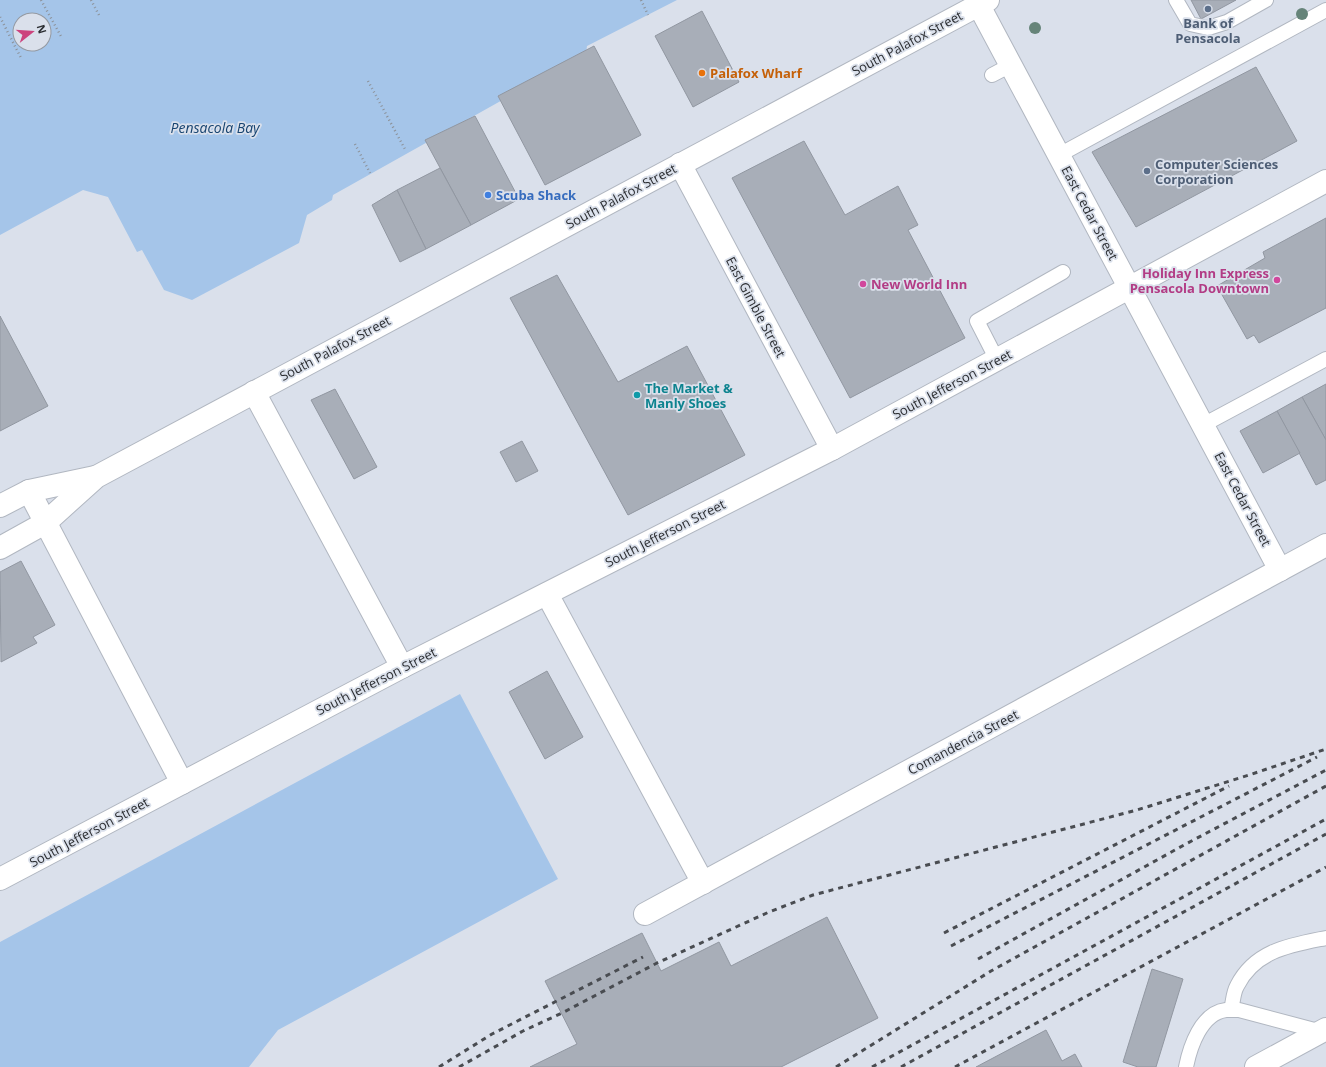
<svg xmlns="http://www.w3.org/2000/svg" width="1326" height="1067" viewBox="0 0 1326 1067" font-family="'Open Sans',sans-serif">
<rect width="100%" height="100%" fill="#dae0eb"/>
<g fill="#a5c5e9" fill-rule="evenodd">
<path d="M0,0H677L587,46L586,53L333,195L332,200L307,215L299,243L192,300L164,290L142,250L137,252L108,197L83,190L0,235ZM20,20H44V44H20Z"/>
<polygon points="460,694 558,879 278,1030 249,1067 0,1067 0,942"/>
</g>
<g fill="#a8aeb8" stroke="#9197a1">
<polygon points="1191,0 1236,0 1201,19"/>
<polygon points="702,11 739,82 693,107 655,36"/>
<polygon points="594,46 641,135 545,185 498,96"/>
<polygon points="1256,67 1297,141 1136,227 1092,152"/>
<polygon points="475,116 519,199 471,225 425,140"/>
<polygon points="804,141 845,215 898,186 918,225 908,230 965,338 850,398 732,178"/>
<polygon points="440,168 471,225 426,249 397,190"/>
<polygon points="397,190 426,249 400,262 372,205"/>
<polygon points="1326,218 1326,308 1259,343 1254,335 1247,339 1217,286 1265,258 1263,252"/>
<polygon points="557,275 618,382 687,346 745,455 628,515 510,298"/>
<polygon points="0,316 48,406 0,431"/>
<polygon points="1326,384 1326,440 1302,397"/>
<polygon points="335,389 377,467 354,479 311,400"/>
<polygon points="1302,397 1326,440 1326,480 1316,485 1277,411"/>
<polygon points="1277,411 1300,453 1263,473 1240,431"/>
<polygon points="522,441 538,471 516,482 500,452"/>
<polygon points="21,561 55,625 33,637 37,643 1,662 0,572"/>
<polygon points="547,671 583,737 545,759 509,692"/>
<polygon points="827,917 878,1018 781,1067 530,1067 577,1044 545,981 642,933 661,971 719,942 731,966"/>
<polygon points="1152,969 1183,979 1156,1067 1138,1067 1123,1062"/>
<polygon points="1046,1030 1062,1061 1075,1054 1082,1067 976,1067"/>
</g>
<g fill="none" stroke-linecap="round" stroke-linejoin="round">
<defs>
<g id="service">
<polyline points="1176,0 1190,24 1208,28 1227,22 1266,0"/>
<polyline points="992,75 1011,65"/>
<polyline points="1059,155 1326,10"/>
<polyline points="997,360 977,321 1063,272"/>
<polyline points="1203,425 1326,359"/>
<path d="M1231,1010C1233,1003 1233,993 1237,986C1255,950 1291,945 1326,938"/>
<path d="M1186,1067C1190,1047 1201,1013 1226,1010C1230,1010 1235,1010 1239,1010L1322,1032"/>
</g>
<g id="minor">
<polyline points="976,0 1280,570"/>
<polyline points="680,164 832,449"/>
<polyline points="254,392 402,667"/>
<polyline points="29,491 182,783"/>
<polyline points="0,506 29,491 95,477"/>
<polyline points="0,548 45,523 96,477 988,0"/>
<polyline points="547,594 703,883"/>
<polyline points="0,879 402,667 832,449 1326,181"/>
<polyline points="645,914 1326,545"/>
<polyline points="1256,1067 1326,1029"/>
</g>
</defs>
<use href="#service" stroke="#b1b7c1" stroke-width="16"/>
<use href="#minor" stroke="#b1b7c1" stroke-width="24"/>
<g stroke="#8c9198" stroke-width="2.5" stroke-dasharray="1 3" stroke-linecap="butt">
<polyline points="41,0 62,38"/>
<polyline points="91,0 100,17"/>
<polyline points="641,0 648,15"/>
<polyline points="0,17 21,58"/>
<polyline points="368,81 406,151"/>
<polyline points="355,144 370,173"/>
</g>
<use href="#service" stroke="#fff" stroke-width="14"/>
<use href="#minor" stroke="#fff" stroke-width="22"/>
<g stroke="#494c51" stroke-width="3" stroke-dasharray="5 5" stroke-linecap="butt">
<polyline points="944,933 1229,786"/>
<polyline points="951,946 1317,757"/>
<polyline points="978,959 1184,845 1326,770"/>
<polyline points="439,1067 492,1034 643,957"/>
<polyline points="459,1067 523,1031 562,1013 657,963 769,912 813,895 1137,810 1249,775 1326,749"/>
<polyline points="836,1067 991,971 1326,786"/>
<polyline points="872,1067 1326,819"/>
<polyline points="901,1067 1326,834"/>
<polyline points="955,1067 1326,867"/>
</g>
</g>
<g fill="#668479">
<circle cx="1302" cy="14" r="6"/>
<circle cx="1035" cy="28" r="6"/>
</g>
<g fill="#5c6f8a" stroke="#dae0eb" stroke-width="1.5">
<circle cx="1208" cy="9" r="4"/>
<circle cx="1147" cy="171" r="4"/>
</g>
<circle fill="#e8710a" stroke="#dae0eb" stroke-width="1.5" cx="702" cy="73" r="4"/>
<circle fill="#3f7fe0" stroke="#dae0eb" stroke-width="1.5" cx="488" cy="195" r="4"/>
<g fill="#d1479c" stroke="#dae0eb" stroke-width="1.5">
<circle cx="1277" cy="280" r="4"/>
<circle cx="863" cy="284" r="4"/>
</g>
<circle fill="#0f9aa8" stroke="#dae0eb" stroke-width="1.5" cx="637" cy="395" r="4"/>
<g text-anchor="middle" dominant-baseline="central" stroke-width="3.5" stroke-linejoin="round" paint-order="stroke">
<g font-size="13" font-weight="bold" fill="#4e5e75" stroke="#dae0eb">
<text x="1208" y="23">Bank of<tspan x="1208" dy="15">Pensacola</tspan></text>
<text x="1155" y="164" text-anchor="start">Computer Sciences<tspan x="1155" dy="15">Corporation</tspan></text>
</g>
<g font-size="13" fill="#2c2e32" stroke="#dae0eb">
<text transform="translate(907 43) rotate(-28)">South Palafox Street</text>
<text transform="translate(621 196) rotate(-28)">South Palafox Street</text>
<text transform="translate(1090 213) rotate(62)">East Cedar Street</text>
<text transform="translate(756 307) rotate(62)">East Gimble Street</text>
<text transform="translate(335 348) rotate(-28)">South Palafox Street</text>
<text transform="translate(952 384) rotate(-28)">South Jefferson Street</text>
<text transform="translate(1243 499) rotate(62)">East Cedar Street</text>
<text transform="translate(665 533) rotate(-27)">South Jefferson Street</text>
<text transform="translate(376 681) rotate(-27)">South Jefferson Street</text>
<text transform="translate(963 742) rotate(-28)">Comandencia Street</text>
<text transform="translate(89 832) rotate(-28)">South Jefferson Street</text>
</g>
<g font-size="13" font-weight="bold" fill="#c56008" stroke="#dae0eb" text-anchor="start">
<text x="710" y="73">Palafox Wharf</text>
</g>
<g font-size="13" font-weight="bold" fill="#366cbe" stroke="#dae0eb" text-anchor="start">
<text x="496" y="195">Scuba Shack</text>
</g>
<g font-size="13" font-weight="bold" fill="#b23c85" stroke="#dae0eb" text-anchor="end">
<text x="1269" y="273">Holiday Inn Express<tspan x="1269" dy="15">Pensacola Downtown</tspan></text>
<text x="871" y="284" text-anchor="start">New World Inn</text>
</g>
<g font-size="13" font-weight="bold" fill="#0d838f" stroke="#dae0eb" text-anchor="start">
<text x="645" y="388">The Market &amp;<tspan x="645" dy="15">Manly Shoes</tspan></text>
</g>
<g font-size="14" font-style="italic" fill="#164370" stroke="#dae0eb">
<text x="215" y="127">Pensacola Bay</text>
</g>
</g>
<g transform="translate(32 32) rotate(73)"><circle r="19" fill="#dae0eb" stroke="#9499a1"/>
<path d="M0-3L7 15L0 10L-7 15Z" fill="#cc437d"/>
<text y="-6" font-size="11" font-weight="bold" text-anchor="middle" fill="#2c2e32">N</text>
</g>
</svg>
